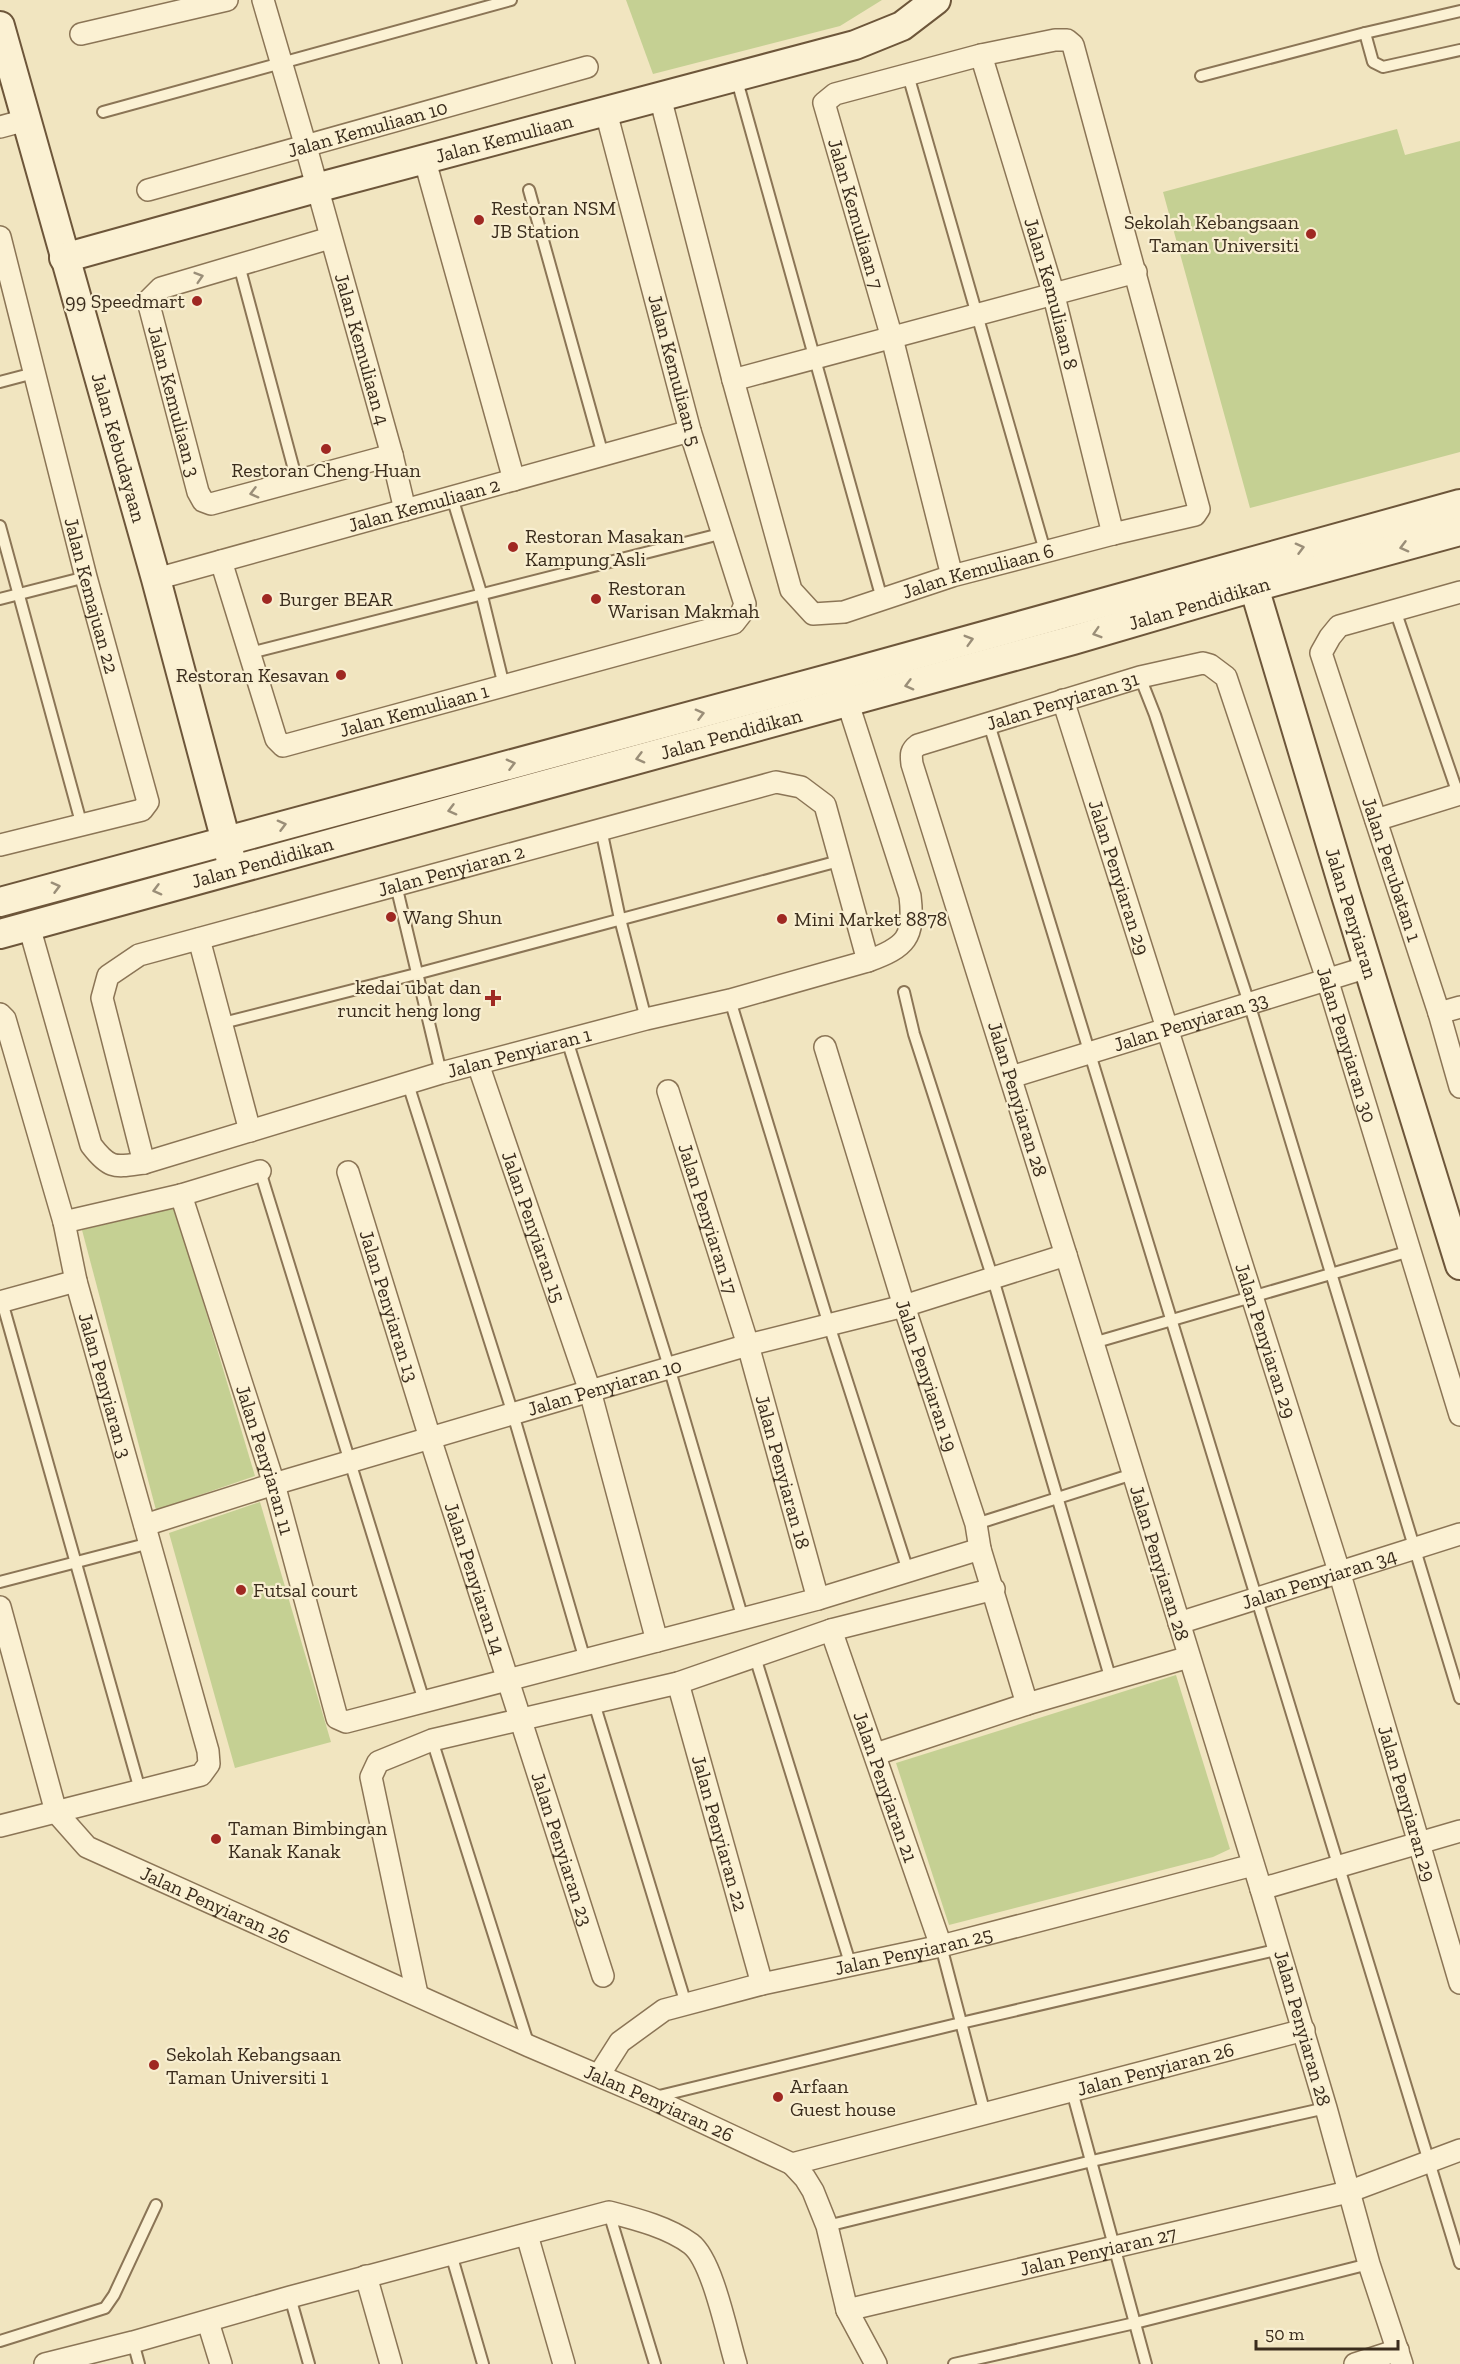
<svg xmlns="http://www.w3.org/2000/svg" width="1460" height="2364" viewBox="0 0 1460 2364" font-family="'Zilla Slab',serif">
<rect width="100%" height="100%" fill="#f1e5c0"/>
<g fill="#c5d093">
<polygon points="626,0 882,0 840,26 653,74"/>
<polygon points="1397,129 1405,155 1460,141 1460,452 1250,508 1163,192"/>
<polygon points="175,1208 255,1476 156,1510 82,1230"/>
<polygon points="260,1502 331,1742 235,1768 169,1533"/>
<polygon points="1176,1675 1230,1849 1213,1857 949,1925 896,1763"/>
</g>
<g fill="none" stroke-linecap="round" stroke-linejoin="round">
<defs>
<g id="lane">
<polyline points="1365,33 1373,62 1383,67 1460,50"/>
<polyline points="908,75 1045,551"/>
<polyline points="1201,76 1365,33 1460,11"/>
<polyline points="736,77 882,599"/>
<polyline points="103,112 511,0"/>
<polyline points="529,190 603,455"/>
<polyline points="239,265 297,481"/>
<polyline points="0,382 34,373"/>
<polyline points="452,497 482,596 504,686"/>
<polyline points="0,526 82,826"/>
<polyline points="0,599 86,577"/>
<polyline points="1395,610 1459,797"/>
<polyline points="250,653 724,533"/>
<polyline points="1140,677 1155,715 1249,1003 1460,1698"/>
<polyline points="989,724 1460,2263"/>
<polyline points="601,829 620,919 646,1019"/>
<polyline points="396,885 441,1073"/>
<polyline points="904,992 914,1034 993,1279 1111,1680"/>
<polyline points="730,1000 829,1325 908,1571"/>
<polyline points="223,1023 416,974 839,861"/>
<polyline points="567,1040 666,1357 743,1619"/>
<polyline points="408,1084 513,1414 585,1660"/>
<polyline points="260,1171 424,1701"/>
<polyline points="1,1298 140,1790"/>
<polyline points="1093,1343 1410,1251"/>
<polyline points="976,1524 1133,1474"/>
<polyline points="0,1582 150,1543"/>
<polyline points="755,1657 851,1966"/>
<polyline points="594,1703 686,2004"/>
<polyline points="432,1740 529,2046"/>
<polyline points="941,1946 985,2114"/>
<polyline points="1072,2091 1146,2364"/>
<polyline points="655,2097 961,2023 1280,1949"/>
<polyline points="609,2213 655,2364"/>
<polyline points="827,2226 1092,2161 1326,2108"/>
<polyline points="451,2254 483,2364"/>
<polyline points="290,2297 309,2364"/>
<polyline points="0,2341 105,2308 114,2295 156,2205"/>
<polyline points="133,2342 139,2364"/>
<polyline points="954,2364 1135,2323 1369,2264"/>
</g>
<g id="street">
<path id="s1" d="M263,0L306,147L392,455L405,510"/>
<polyline points="81,34 227,0"/>
<path id="s2" d="M981,55L1053,292L1113,534"/>
<path id="s3" d="M660,97L733,380L791,590L813,614L844,612L952,576L1113,534L1195,515L1199,509L1073,45L1067,40H1055L981,55L835,94L824,103L892,338L952,576"/>
<polyline points="0,127 26,120"/>
<polyline points="425,161 514,480"/>
<path id="s4" d="M148,190L587,67"/>
<path id="s5" d="M0,237L86,577L148,802L142,810L0,845"/>
<path id="s6" d="M330,238L161,288L148,301L198,492L203,501L211,504L392,455"/>
<polyline points="733,380 1136,272"/>
<path id="s7" d="M221,561L276,739L283,746L734,623L741,614L745,604L690,431L606,112"/>
<path id="s8" d="M156,579L690,431"/>
<path id="s9" d="M1460,592L1339,626L1330,637L1321,653L1439,1013L1460,1087"/>
<path id="s10" d="M1063,700L1339,1571L1460,1983"/>
<polyline points="1376,820 1460,794"/>
<path id="s11" d="M29,926L91,1145C110,1170 115,1167 144,1163L441,1073L646,1019L730,1000L868,961C906,947 915,938 910,896L843,688"/>
<polyline points="199,939 250,1131"/>
<polyline points="1439,1013 1460,1007"/>
<path id="s12" d="M0,1014L5,1019L64,1222L76,1281L208,1751L209,1764L201,1775L0,1826"/>
<path id="s13" d="M825,1047L904,1306L976,1524L980,1549L1027,1704"/>
<path id="s14" d="M478,1064L590,1391L657,1641"/>
<path id="s15" d="M1011,1077L1368,967"/>
<path id="s16" d="M668,1091L748,1345L818,1599"/>
<path id="s17" d="M144,1163L102,998L108,976L139,955L776,782L801,787L825,805L868,961"/>
<path id="s18" d="M348,1172L430,1438L603,1976"/>
<path id="s19" d="M181,1195L274,1484L337,1718L346,1722L818,1599L980,1549"/>
<polyline points="64,1222 181,1195 260,1171"/>
<polyline points="0,1302 76,1281"/>
<path id="s20" d="M145,1525L274,1484L590,1391L748,1345L904,1306L1066,1255"/>
<path id="s21" d="M0,1607L56,1812L87,1847L529,2046L651,2098L792,2164L1304,2030"/>
<path id="s22" d="M1179,1623L1460,1534"/>
<path id="s23" d="M831,1630L941,1946"/>
<path id="s24" d="M678,1683L762,1984"/>
<polyline points="876,1754 1027,1704 1189,1657"/>
<polyline points="1261,1889 1460,1831"/>
<polyline points="417,1994 371,1777 378,1762 432,1740 678,1683 831,1630 994,1589"/>
<path id="s25" d="M599,2075L620,2042L664,2010L762,1984L941,1946L1253,1865"/>
<polyline points="792,2164 805,2178 813,2191 827,2226 847,2310 876,2364"/>
<polyline points="527,2235 564,2364"/>
<polyline points="366,2276 391,2364"/>
<path id="s26" d="M847,2310L1348,2192L1460,2150"/>
<polyline points="208,2322 221,2364"/>
<path d="M45,2364L133,2342L290,2297L609,2212C636,2219 668,2227 691,2244C713,2261 727,2335 736,2364"/>
<polyline points="1355,2364 1398,2350"/>
<path id="s27" d="M1402,2364L1369,2264L1326,2108L1261,1889L1066,1255L912,764C911,755 910,751 918,745L1140,677L1203,663L1210,665L1226,677L1327,979L1460,1415"/>
</g>
<g id="secondary">
<path id="s28" d="M0,26L156,579L231,860"/>
<path id="s29" d="M64,258L316,188L855,45L902,26L936,0"/>
<path id="s30" d="M1247,571L1254,587L1345,892L1460,1265"/>
<polyline points="0,902 839,676 1460,504"/>
<path id="s31" d="M0,934L1073,640L1254,587L1460,531"/>
</g>
</defs>
<use href="#lane" stroke="#8b7556" stroke-width="14"/>
<use href="#street" stroke="#8b7556" stroke-width="24"/>
<use href="#secondary" stroke="#6d563a" stroke-width="32"/>
<use href="#lane" stroke="#fbf1d3" stroke-width="10"/>
<use href="#street" stroke="#fbf1d3" stroke-width="21"/>
<use href="#secondary" stroke="#fbf1d3" stroke-width="28"/>
</g>
<defs><path id="oneway-chevron" d="M-2-3.5L2.5 0L-2 3.5" fill="none" stroke-width="1.6" stroke-linecap="round" stroke-linejoin="round" transform="scale(1.5)"/></defs>
<g stroke="#9a8e78">
<use href="#oneway-chevron" transform="translate(199 277) rotate(-17)"/>
<use href="#oneway-chevron" transform="translate(254 493) rotate(165)"/>
<use href="#oneway-chevron" transform="translate(1404 547) rotate(165)"/>
<use href="#oneway-chevron" transform="translate(1300 548) rotate(-15)"/>
<use href="#oneway-chevron" transform="translate(1097 633) rotate(163)"/>
<use href="#oneway-chevron" transform="translate(969 640) rotate(-16)"/>
<use href="#oneway-chevron" transform="translate(909 685) rotate(165)"/>
<use href="#oneway-chevron" transform="translate(700 714) rotate(-15)"/>
<use href="#oneway-chevron" transform="translate(640 758) rotate(165)"/>
<use href="#oneway-chevron" transform="translate(511 764) rotate(-15)"/>
<use href="#oneway-chevron" transform="translate(452 810) rotate(165)"/>
<use href="#oneway-chevron" transform="translate(282 825) rotate(-15)"/>
<use href="#oneway-chevron" transform="translate(56 887) rotate(-15)"/>
<use href="#oneway-chevron" transform="translate(157 890) rotate(165)"/>
</g>
<g fill="#9f2822" stroke="#f8eed0" stroke-width="2">
<circle cx="479" cy="220" r="6"/>
<circle cx="1311" cy="234" r="6"/>
<circle cx="197" cy="301" r="6"/>
<circle cx="326" cy="449" r="6"/>
<circle cx="513" cy="547" r="6"/>
<circle cx="267" cy="599" r="6"/>
<circle cx="596" cy="599" r="6"/>
<circle cx="341" cy="675" r="6"/>
<circle cx="391" cy="917" r="6"/>
<circle cx="782" cy="919" r="6"/>
<path d="M490 989h6v6h6v6h-6v6h-6v-6h-6v-6h6z"/>
<circle cx="241" cy="1590" r="6"/>
<circle cx="216" cy="1839" r="6"/>
<circle cx="154" cy="2065" r="6"/>
<circle cx="778" cy="2097" r="6"/>
</g>
<g text-anchor="middle" dominant-baseline="central" stroke-width="4.5" stroke-linejoin="round" paint-order="stroke">
<g font-size="20" fill="#3a2c1c" stroke="#f8eed0">
<text stroke="none"><textPath href="#s4" startOffset="228">Jalan Kemuliaan 10</textPath></text>
<text stroke="none"><textPath href="#s29" startOffset="456">Jalan Kemuliaan</textPath></text>
<text stroke="none"><textPath href="#s3" startOffset="1802">Jalan Kemuliaan 7</textPath></text>
<text stroke="none"><textPath href="#s2" startOffset="249">Jalan Kemuliaan 8</textPath></text>
<text stroke="none"><textPath href="#s1" startOffset="363">Jalan Kemuliaan 4</textPath></text>
<text transform="translate(675 370) rotate(75)">Jalan Kemuliaan 5</text>
<text stroke="none"><textPath href="#s6" startOffset="298">Jalan Kemuliaan 3</textPath></text>
<text stroke="none"><textPath href="#s28" startOffset="438">Jalan Kebudayaan</textPath></text>
<text stroke="none"><textPath href="#s8" startOffset="278">Jalan Kemuliaan 2</textPath></text>
<text stroke="none"><textPath href="#s3" startOffset="714">Jalan Kemuliaan 6</textPath></text>
<text stroke="none"><textPath href="#s5" startOffset="370">Jalan Kemajuan 22</textPath></text>
<text stroke="none"><textPath href="#s31" startOffset="1244">Jalan Pendidikan</textPath></text>
<text stroke="none"><textPath href="#s27" startOffset="1846">Jalan Penyiaran 31</textPath></text>
<text stroke="none"><textPath href="#s7" startOffset="332">Jalan Kemuliaan 1</textPath></text>
<text stroke="none"><textPath href="#s31" startOffset="758">Jalan Pendidikan</textPath></text>
<text stroke="none"><textPath href="#s31" startOffset="272">Jalan Pendidikan</textPath></text>
<text stroke="none"><textPath href="#s17" startOffset="554">Jalan Penyiaran 2</textPath></text>
<text stroke="none"><textPath href="#s9" startOffset="386">Jalan Perubatan 1</textPath></text>
<text stroke="none"><textPath href="#s10" startOffset="186">Jalan Penyiaran 29</textPath></text>
<text stroke="none"><textPath href="#s30" startOffset="358">Jalan Penyiaran</textPath></text>
<text stroke="none"><textPath href="#s15" startOffset="188">Jalan Penyiaran 33</textPath></text>
<text stroke="none"><textPath href="#s27" startOffset="2406">Jalan Penyiaran 30</textPath></text>
<text stroke="none"><textPath href="#s11" startOffset="680">Jalan Penyiaran 1</textPath></text>
<text transform="translate(1018 1099) rotate(73)">Jalan Penyiaran 28</text>
<text stroke="none"><textPath href="#s16" startOffset="134">Jalan Penyiaran 17</textPath></text>
<text stroke="none"><textPath href="#s14" startOffset="172">Jalan Penyiaran 15</textPath></text>
<text stroke="none"><textPath href="#s18" startOffset="140">Jalan Penyiaran 13</textPath></text>
<text stroke="none"><textPath href="#s10" startOffset="672">Jalan Penyiaran 29</textPath></text>
<text stroke="none"><textPath href="#s13" startOffset="344">Jalan Penyiaran 19</textPath></text>
<text stroke="none"><textPath href="#s12" startOffset="387">Jalan Penyiaran 3</textPath></text>
<text stroke="none"><textPath href="#s20" startOffset="480">Jalan Penyiaran 10</textPath></text>
<text stroke="none"><textPath href="#s19" startOffset="278">Jalan Penyiaran 11</textPath></text>
<text stroke="none"><textPath href="#s16" startOffset="398">Jalan Penyiaran 18</textPath></text>
<text transform="translate(1160 1563) rotate(73)">Jalan Penyiaran 28</text>
<text stroke="none"><textPath href="#s22" startOffset="147">Jalan Penyiaran 34</textPath></text>
<text stroke="none"><textPath href="#s18" startOffset="426">Jalan Penyiaran 14</textPath></text>
<text stroke="none"><textPath href="#s23" startOffset="166">Jalan Penyiaran 21</textPath></text>
<text stroke="none"><textPath href="#s10" startOffset="1156">Jalan Penyiaran 29</textPath></text>
<text stroke="none"><textPath href="#s24" startOffset="156">Jalan Penyiaran 22</textPath></text>
<text stroke="none"><textPath href="#s18" startOffset="710">Jalan Penyiaran 23</textPath></text>
<text stroke="none"><textPath href="#s21" startOffset="400">Jalan Penyiaran 26</textPath></text>
<text stroke="none"><textPath href="#s25" startOffset="350">Jalan Penyiaran 25</textPath></text>
<text transform="translate(1303 2028) rotate(74)">Jalan Penyiaran 28</text>
<text stroke="none"><textPath href="#s21" startOffset="1408">Jalan Penyiaran 26</textPath></text>
<text stroke="none"><textPath href="#s21" startOffset="886">Jalan Penyiaran 26</textPath></text>
<text stroke="none"><textPath href="#s26" startOffset="258">Jalan Penyiaran 27</textPath></text>
</g>
<g font-size="20" fill="#3a2c1c" stroke="#f8eed0" text-anchor="start">
<text x="491" y="208">Restoran NSM<tspan x="491" dy="23">JB Station</tspan></text>
<text x="1299" y="222" text-anchor="end">Sekolah Kebangsaan<tspan x="1299" dy="23">Taman Universiti</tspan></text>
<text x="185" y="301" text-anchor="end">99 Speedmart</text>
<text x="326" y="470" text-anchor="middle">Restoran Cheng Huan</text>
<text x="525" y="536">Restoran Masakan<tspan x="525" dy="23">Kampung Asli</tspan></text>
<text x="608" y="588">Restoran<tspan x="608" dy="23">Warisan Makmah</tspan></text>
<text x="279" y="599">Burger BEAR</text>
<text x="329" y="675" text-anchor="end">Restoran Kesavan</text>
<text x="403" y="917">Wang Shun</text>
<text x="794" y="919">Mini Market 8878</text>
<text x="481" y="987" text-anchor="end">kedai ubat dan<tspan x="481" dy="23">runcit heng long</tspan></text>
<text x="253" y="1590">Futsal court</text>
<text x="228" y="1828">Taman Bimbingan<tspan x="228" dy="23">Kanak Kanak</tspan></text>
<text x="166" y="2054">Sekolah Kebangsaan<tspan x="166" dy="23">Taman Universiti 1</tspan></text>
<text x="790" y="2086">Arfaan<tspan x="790" dy="23">Guest house</tspan></text>
</g>
</g>
<path d="M1256 2340v9h142v-9" fill="none" stroke="#3a2c1c" stroke-width="3"/>
<text x="1265" y="2340" font-size="18" fill="#3a2c1c" stroke="#f8eed0" stroke-width="4.5" paint-order="stroke">50 m</text>
</svg>
